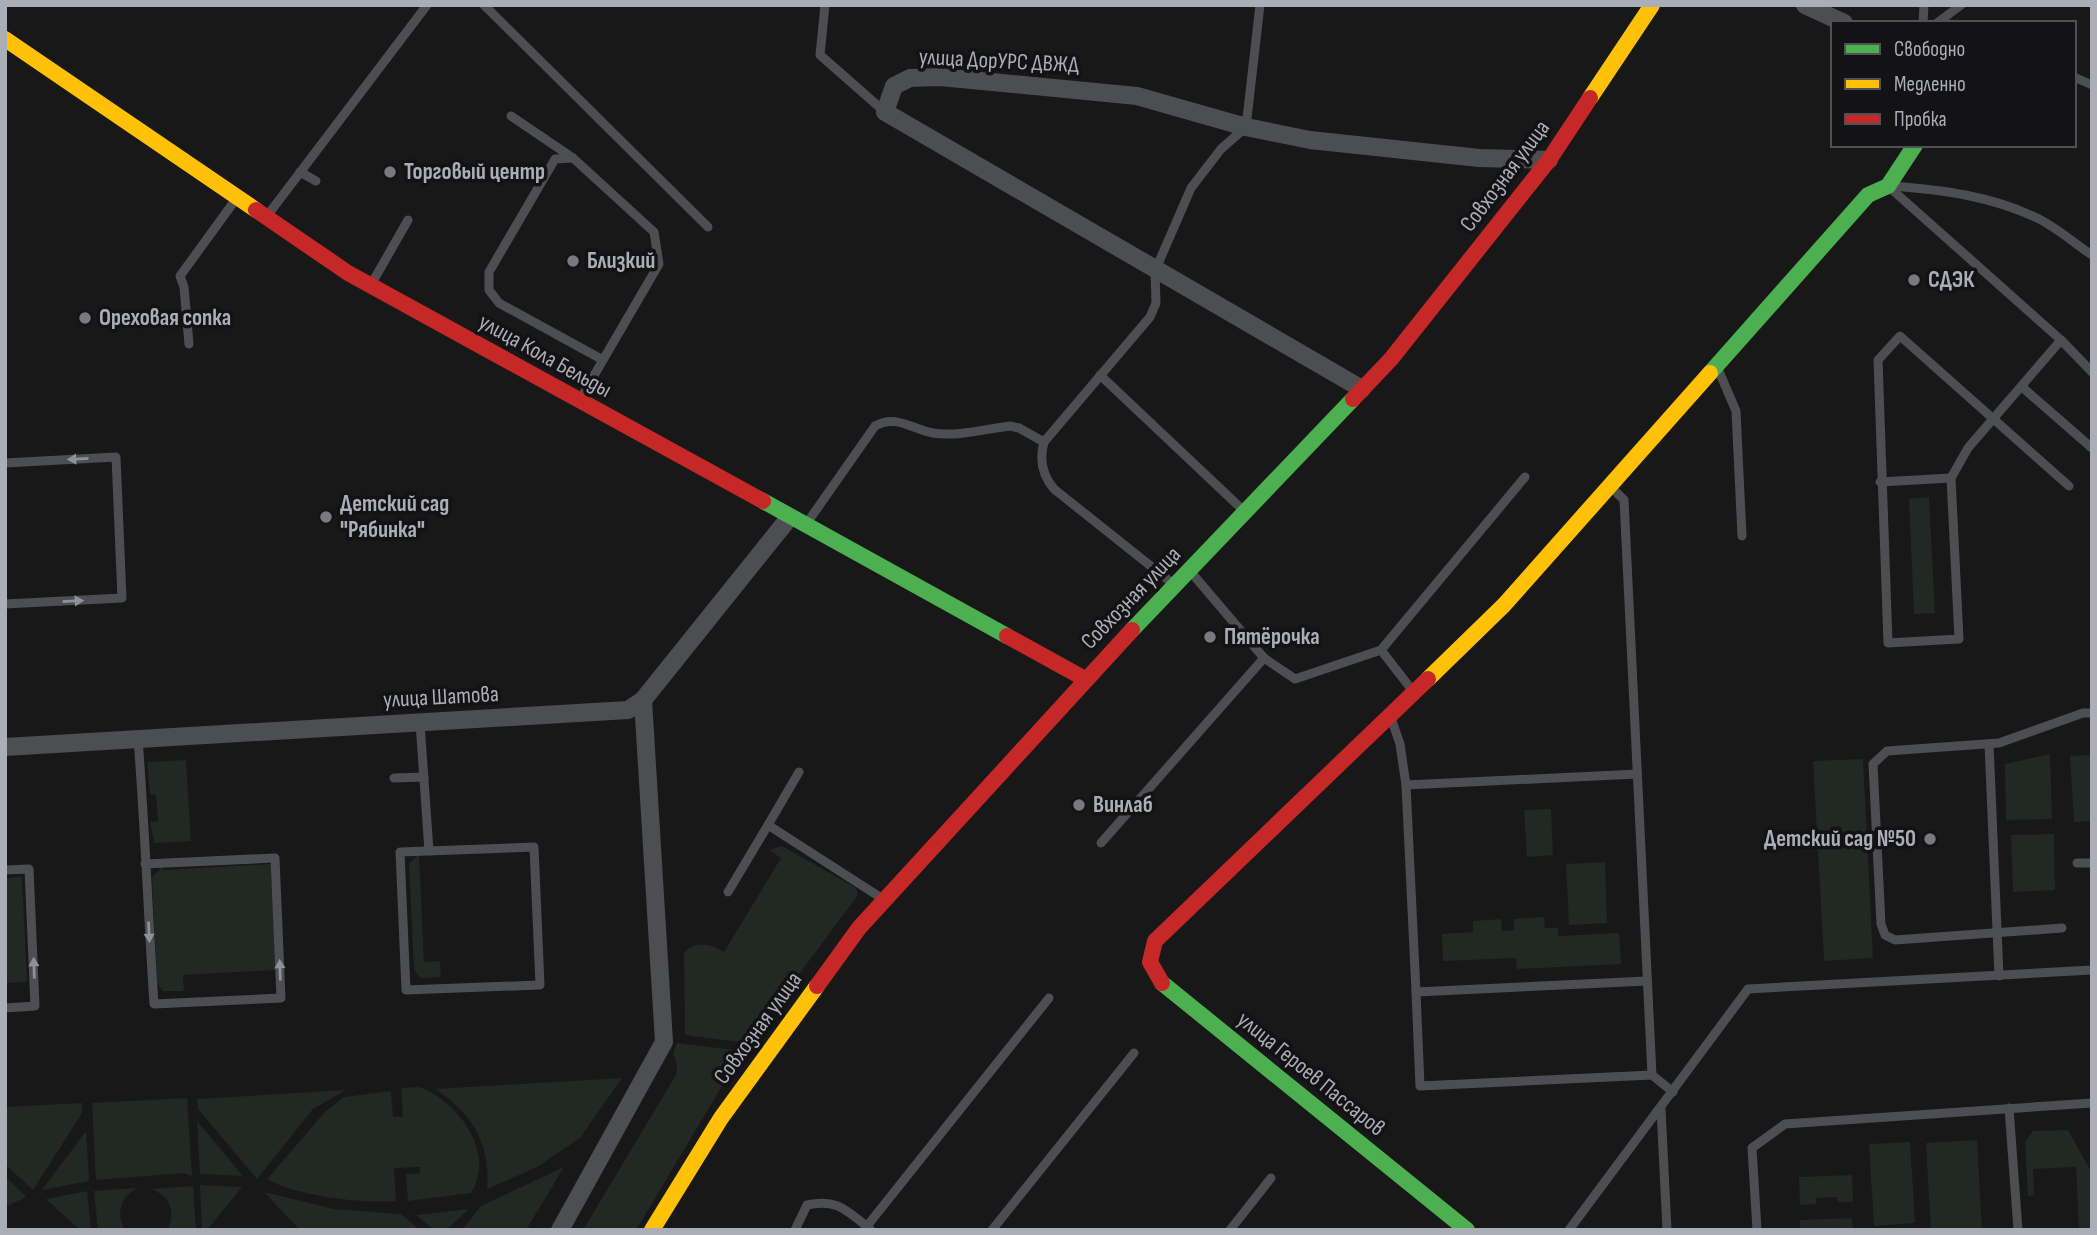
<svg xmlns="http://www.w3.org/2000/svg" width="2097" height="1235" viewBox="0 0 2097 1235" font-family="'Sofia Sans Condensed',sans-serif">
<rect width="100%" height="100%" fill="#181818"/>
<g fill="#222823">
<polygon points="1929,497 1935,613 1914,614 1909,499"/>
<polygon points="2050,754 2052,819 2006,820 2005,764"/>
<polygon points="2092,755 2092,821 2074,822 2070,756"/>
<polygon points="1863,759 1873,958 1824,961 1813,761"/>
<polygon points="186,760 191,841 154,843 150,822 158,821 156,795 150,794 147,762"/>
<polygon points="1551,809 1553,855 1527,857 1524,810"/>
<polygon points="2054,834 2055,890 2013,892 2011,835"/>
<path d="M782,846L856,888L858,895L748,1043L685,1035L684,953C696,940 711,944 724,952L781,858L769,850Z"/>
<polygon points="419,854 424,962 440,961 441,977 420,978 414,969 409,864"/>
<polygon points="1605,862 1607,923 1569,925 1566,864"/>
<polygon points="271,864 276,970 183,975 184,991 163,991 157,983 152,877 162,867 163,870"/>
<polygon points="22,877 27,982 5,983 5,878"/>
<polygon points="1544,917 1545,928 1558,928 1558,936 1619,933 1621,964 1517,969 1516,958 1443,961 1442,934 1473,932 1473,921 1501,919 1502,931 1514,930 1514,919"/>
<polygon points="677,1043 743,1051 636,1230 583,1230 676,1075 677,1064 673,1054"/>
<path d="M622,1078L580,1138L537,1167L487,1189C491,1144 472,1113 435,1089Z"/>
<path d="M419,1087C457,1100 497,1153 471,1193L408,1201L406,1174L420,1173V1167L394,1168L396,1201C363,1204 296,1196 267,1179L325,1112L344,1097L391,1091L393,1117H403L401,1088Z"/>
<polygon points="346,1090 313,1109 257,1179 198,1109 197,1099"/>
<polygon points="187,1098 192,1176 184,1173 96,1180 92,1103"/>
<polygon points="82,1103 82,1113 33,1190 5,1164 5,1107"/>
<polygon points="197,1121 243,1176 200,1174"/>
<polygon points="2068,1130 2092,1173 2092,1230 2079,1230 2076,1167 2033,1169 2034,1195 2028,1196 2025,1142 2033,1131"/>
<polygon points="86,1131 89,1181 42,1190"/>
<polygon points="1977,1140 1982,1230 1931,1230 1926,1143"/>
<polygon points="1910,1142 1915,1223 1874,1226 1869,1144"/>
<polygon points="564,1167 526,1230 462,1230 481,1206"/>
<polygon points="1852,1175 1853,1202 1838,1202 1837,1197 1816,1198 1816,1204 1800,1205 1799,1177"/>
<polygon points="5,1176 26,1197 5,1207"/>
<polygon points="200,1185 242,1187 207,1230 202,1230"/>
<path d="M193,1186L196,1230H168C176,1211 170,1196 151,1189Z"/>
<path d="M137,1188C120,1198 116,1212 125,1230H98L94,1191Z"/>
<polygon points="87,1191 91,1230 80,1230 46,1199"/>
<polygon points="264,1192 334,1209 401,1214 420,1230 300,1230"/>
<polygon points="469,1209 446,1230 434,1230 416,1215"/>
<polygon points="1852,1218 1853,1230 1800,1230 1800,1220"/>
</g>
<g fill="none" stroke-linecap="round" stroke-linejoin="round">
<g stroke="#4d4e51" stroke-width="9">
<polyline points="484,5 708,227"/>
<polyline points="825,5 820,55 885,112"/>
<polyline points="1923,23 1924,5"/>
<polyline points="1937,23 1961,5"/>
<polyline points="2074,77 2092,85"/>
<polyline points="511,116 573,158"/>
<polygon points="573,158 654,232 659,264 603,360 499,303 489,290 489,272 555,159"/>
<polyline points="300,172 316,181"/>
<path d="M1893,186C1943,190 1991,196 2037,218C2056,227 2074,243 2092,255"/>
<polyline points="1889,187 2061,340 2092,372"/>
<polyline points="267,216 427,5"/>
<polyline points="372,283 408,220"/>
<polyline points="2061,340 1968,448 1951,478 1959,639 1888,643 1878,360 1900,336 2069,486"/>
<polyline points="189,344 184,287 180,276 236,199"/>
<polyline points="1718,369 1736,411 1742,536"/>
<polyline points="1100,375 1244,511"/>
<polyline points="2022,387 2092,448"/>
<polyline points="581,398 603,360"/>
<polyline points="5,463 116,457 122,598 5,604"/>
<polyline points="1880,482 1951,478"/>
<polyline points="1611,487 1624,500 1652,1075"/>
<path d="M807,523L875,426C896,414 911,429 933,433C956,437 986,429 1010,426L1019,428L1044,442"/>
<polyline points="1190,571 1264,658 1295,679 1381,650 1525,477"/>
<path d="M1172,583L1054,489C1042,475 1039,460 1044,442L1150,317L1156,303L1155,271L1191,188L1221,149L1246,127L1260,5"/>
<polyline points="1381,650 1412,690"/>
<polyline points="1391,718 1400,744 1406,785 1416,992 1647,981"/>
<polyline points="420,723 429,851"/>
<path d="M138,739C145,827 148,916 154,1004L281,998L275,858L145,864"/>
<polyline points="1989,744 1999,976"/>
<polyline points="394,778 424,777"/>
<polyline points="1406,785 1637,774"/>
<polyline points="768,825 799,772"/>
<polyline points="1101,843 1264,658"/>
<polygon points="534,847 540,985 406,990 400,852"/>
<polyline points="2077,863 2092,863"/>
<polyline points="5,870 29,869 35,1006 5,1008"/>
<polyline points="728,892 768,825 883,899"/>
<polyline points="2062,928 1895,940 1885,935 1881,924 1873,764 1887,751 1999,743 2083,713 2092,713"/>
<polyline points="1416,992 1420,1086 1652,1075 1673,1092"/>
<polyline points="2009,1108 2018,1230"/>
<polyline points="1661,1109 1667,1230"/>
<polyline points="867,1226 1049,998"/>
<path d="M795,1230L807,1205C837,1198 847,1211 870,1229"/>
<polyline points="992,1230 1134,1053"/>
<polyline points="1230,1230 1271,1178"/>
<polyline points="1569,1230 1748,989 2092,970"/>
<polyline points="1757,1230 1752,1148 1785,1124 2092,1103"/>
</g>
<g stroke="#4d4e51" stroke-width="18">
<polyline points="1805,5 1844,23"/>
<polyline points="1362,389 885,112 894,86 910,78 940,77 1137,96 1246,127 1310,140 1479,158 1549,160"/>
<polyline points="5,747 628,710 643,700 789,518"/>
<polyline points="560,1230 664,1042 643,700"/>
</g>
<g stroke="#4caf50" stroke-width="16">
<polyline points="1710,373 1868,195 1888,186 1915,145"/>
<polyline points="763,501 1007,636"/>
<polyline points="1132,630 1353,399"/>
<polyline points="1162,983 1467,1230"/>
</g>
<g stroke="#ffc107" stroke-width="16">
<polyline points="5,39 256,210"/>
<polyline points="1590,98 1652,5"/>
<polyline points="1428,679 1504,605 1710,373"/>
<polyline points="652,1230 721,1118 817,986"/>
</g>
<g stroke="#c62828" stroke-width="16">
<polyline points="256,210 348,273 763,501"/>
<polyline points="1353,399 1391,359 1549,160 1590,98"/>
<polyline points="1007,636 1085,679"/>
<polyline points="1162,983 1150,962 1155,941 1428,679"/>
<polyline points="817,986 859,928 1132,630"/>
</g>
</g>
<defs><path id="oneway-solid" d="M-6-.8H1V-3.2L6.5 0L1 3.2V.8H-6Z" transform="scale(1.75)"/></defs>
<g fill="#8f9198">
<use href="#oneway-solid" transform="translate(78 459) rotate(177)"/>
<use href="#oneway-solid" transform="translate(73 601) rotate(-3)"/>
<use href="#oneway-solid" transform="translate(149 932) rotate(87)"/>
<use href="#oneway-solid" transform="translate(34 968) rotate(-92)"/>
<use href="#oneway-solid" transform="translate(280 970) rotate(-92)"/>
</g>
<g fill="#787a7f" stroke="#131214" stroke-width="2.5">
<circle cx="390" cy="172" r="7"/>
<circle cx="573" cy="261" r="7"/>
<circle cx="1914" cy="280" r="7"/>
<circle cx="85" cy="318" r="7"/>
<circle cx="326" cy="517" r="7"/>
<circle cx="1210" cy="637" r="7"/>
<circle cx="1079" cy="805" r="7"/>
<circle cx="1930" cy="839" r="7"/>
</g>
<g text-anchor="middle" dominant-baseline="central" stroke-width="7" stroke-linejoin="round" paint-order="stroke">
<g font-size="23" fill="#abaeb7" stroke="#131214">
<text transform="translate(999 61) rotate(3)">улица ДорУРС ДВЖД</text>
<text transform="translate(1505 176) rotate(-53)">Совхозная улица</text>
<text transform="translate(545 356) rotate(29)">улица Кола Бельды</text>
<text transform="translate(1131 598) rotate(-46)">Совхозная улица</text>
<text transform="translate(441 697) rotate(-3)">улица Шатова</text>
<text transform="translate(758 1028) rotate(-54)">Совхозная улица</text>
<text transform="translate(1311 1074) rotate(39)">улица Героев Пассаров</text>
</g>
<g font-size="23" font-weight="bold" fill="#abaeb7" stroke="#131214" text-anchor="start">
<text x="404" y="172">Торговый центр</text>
<text x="587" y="261">Близкий</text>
<text x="1928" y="280">СДЭК</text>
<text x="99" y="318">Ореховая сопка</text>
<text x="340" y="504">Детский сад<tspan x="340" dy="26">"Рябинка"</tspan></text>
<text x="1224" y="637">Пятёрочка</text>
<text x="1093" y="805">Винлаб</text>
<text x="1916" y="839" text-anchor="end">Детский сад №50</text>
</g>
</g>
<rect width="2097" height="1235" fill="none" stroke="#abaeb7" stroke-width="14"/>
<rect x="1831" y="21" width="245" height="126" fill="#131214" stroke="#505055" stroke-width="2"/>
<rect x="1845" y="44" width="35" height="10" fill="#4caf50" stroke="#505055" stroke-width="2"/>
<text x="1894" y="56" font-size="21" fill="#abaeb7">Свободно</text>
<rect x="1845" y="79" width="35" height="10" fill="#ffc107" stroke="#505055" stroke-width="2"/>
<text x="1894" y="91" font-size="21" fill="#abaeb7">Медленно</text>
<rect x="1845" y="114" width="35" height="10" fill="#c62828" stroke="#505055" stroke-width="2"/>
<text x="1894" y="126" font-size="21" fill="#abaeb7">Пробка</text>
</svg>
